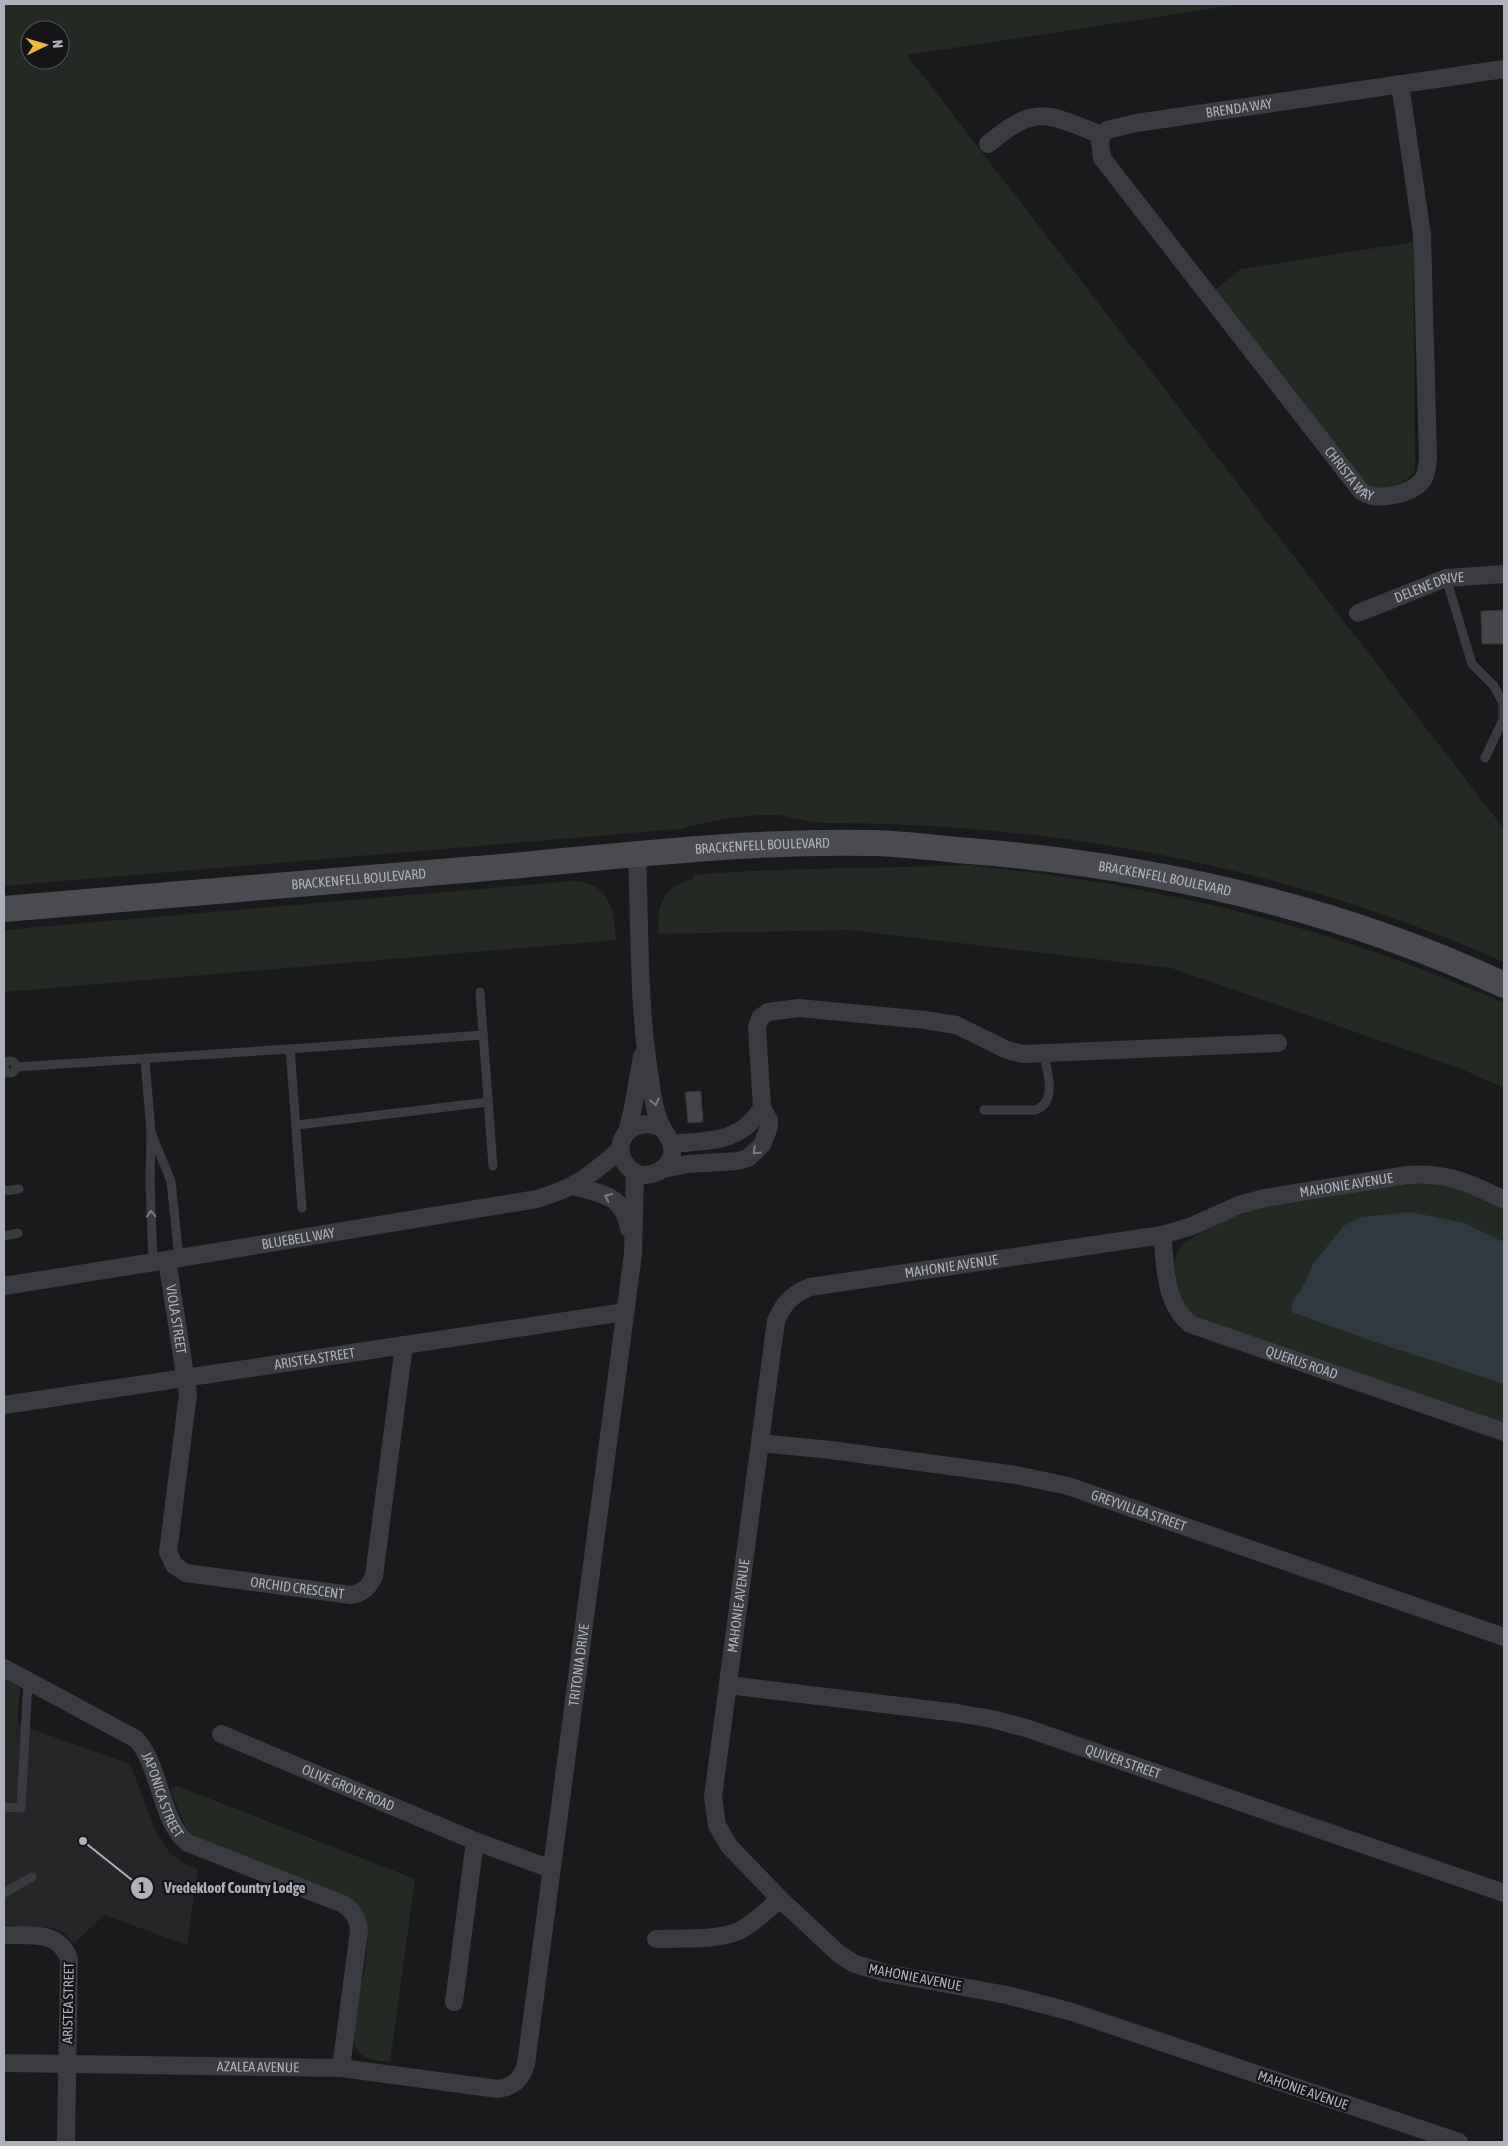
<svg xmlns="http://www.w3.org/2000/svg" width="1508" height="2146" viewBox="0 0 1508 2146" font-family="'Asap Condensed',sans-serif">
<rect width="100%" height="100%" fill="#1a1a1c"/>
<polygon fill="#262629" points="17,1724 130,1764 157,1834 169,1852 183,1863 198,1869 187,1945 104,1915 74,1944 63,1932 53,1928 4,1925 4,1746 15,1748"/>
<g fill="#222a23" fill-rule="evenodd">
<path d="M4,4H1242L907,55L1504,829V962C1293,869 1064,824 834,823C827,823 820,823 813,822C800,821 788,815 775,815C742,814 711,821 679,829L4,886ZM30,30H60V60H30Z"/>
<path d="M1413,242L1415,469C1408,485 1380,493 1365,484L1215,290L1241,269Z"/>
<path d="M967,865C1158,884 1329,926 1504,1003V1088L1459,1068L1171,968L849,930L658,934C658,905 661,887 693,879V875C784,867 876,869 967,865Z"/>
<path d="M573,881C610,884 614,908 616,940L4,992V930Z"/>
<path d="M1418,1182C1449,1181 1477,1198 1504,1210V1242L1465,1223L1343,1226L1313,1264L1302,1288L1293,1300L1291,1312L1380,1344L1504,1384V1423L1194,1316C1183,1307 1179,1295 1177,1282C1176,1272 1173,1261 1178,1251C1186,1235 1241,1214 1259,1208Z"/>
<polygon points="4,1678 20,1687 15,1748 4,1746"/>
<path d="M177,1786L415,1879L390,2062C375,2061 361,2060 354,2044C351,2005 379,1945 362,1910L195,1837L185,1826L170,1789Z"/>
</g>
<polygon fill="#303840" points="1410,1212 1465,1223 1504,1242 1504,1384 1380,1344 1291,1312 1293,1300 1302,1288 1313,1264 1343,1226 1362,1217"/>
<g fill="#444549" stroke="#343438">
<polygon points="1504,610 1504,644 1482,644 1481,611"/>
<polygon points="701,1091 703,1122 688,1123 685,1092"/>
</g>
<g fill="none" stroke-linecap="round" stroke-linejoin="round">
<g stroke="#3b3c41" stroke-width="9">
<polyline points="1446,578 1472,664 1494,686 1503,703 1503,720 1485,758"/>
<polyline points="480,992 493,1166"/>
<polyline points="290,1049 483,1035"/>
<polyline points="145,1060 151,1132 150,1183 153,1263"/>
<circle cx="10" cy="1067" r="6"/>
<polyline points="16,1067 290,1049 302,1208"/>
<path d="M984,1110H1036C1058,1100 1047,1074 1044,1054"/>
<polyline points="297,1125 488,1102"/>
<polyline points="152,1135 171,1181 179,1258"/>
<polyline points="4,1191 19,1189"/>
<polyline points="4,1236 18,1233"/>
<polyline points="4,1807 21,1808 28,1681"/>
<polyline points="4,1893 32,1877"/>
</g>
<g stroke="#3b3c41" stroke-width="18">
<path id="s1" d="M1102,135L1100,142L1102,158L1361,491C1364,493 1368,495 1372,496C1388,498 1415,493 1424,478C1427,473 1427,465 1428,458L1422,235L1400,84"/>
<path id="s2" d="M988,144C1037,103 1047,114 1102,135L1107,130L1136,123L1504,69"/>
<path id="s3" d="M1358,613L1446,578L1504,574"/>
<path d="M637,855C640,927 638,1001 649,1072C652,1090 653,1110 662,1127C667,1137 674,1142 672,1154C668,1172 644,1182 630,1169C606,1146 631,1113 662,1128"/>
<polyline points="627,1132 633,1108 642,1056"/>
<path d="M672,1144C709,1140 740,1144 762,1108"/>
<polyline points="663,1169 688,1164 738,1161 748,1158 762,1145 769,1127 769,1120 762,1108 757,1027 760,1018 768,1012 799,1008 925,1020 956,1025 1007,1050 1023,1054 1278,1043"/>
<path d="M573,1186C602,1194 624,1195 629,1229"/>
<path id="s4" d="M1162,1235C1166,1266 1164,1303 1190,1324L1504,1432"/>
<path id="s5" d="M167,1260L188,1394L168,1552L174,1565L186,1573L351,1595C363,1593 369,1587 374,1576L404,1345"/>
<path id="s6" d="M4,1286L167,1260L537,1199C577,1187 589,1176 620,1150"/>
<path id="s7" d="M4,1405L625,1312"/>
<path id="s8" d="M760,1443L831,1450L1016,1475L1068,1486L1504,1637"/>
<path id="s9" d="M4,1668L136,1739C161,1766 160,1822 188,1843L343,1904C353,1910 358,1918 359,1931L341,2068"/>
<path id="s10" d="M728,1685L957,1713L992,1719L1026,1728L1504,1893"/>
<path id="s11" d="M221,1734L475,1841L551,1869"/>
<path d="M4,1935C29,1936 59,1930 69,1959L66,2142"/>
<path d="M656,1939C681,1938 719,1941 741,1930C755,1922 768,1909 780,1899"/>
<polyline points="454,2002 475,1841"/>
<path id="s12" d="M4,2063L341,2068L498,2089C513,2087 522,2079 526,2064L633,1254L635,1172"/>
<path id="s13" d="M1459,2142L1072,2012L1007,1995L886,1973L855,1964L839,1954L780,1899L729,1846L717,1825L713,1797L776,1321C783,1304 792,1294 810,1287L1162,1235L1192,1226L1239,1205L1265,1198L1407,1175C1446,1172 1470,1183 1504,1200"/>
</g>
<path stroke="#494b51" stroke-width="26" id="s14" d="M4,909C161,896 319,882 477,869C607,858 742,840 873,843C901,844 930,847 957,850C1145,864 1333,905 1504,985"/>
</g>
<defs><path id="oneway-chevron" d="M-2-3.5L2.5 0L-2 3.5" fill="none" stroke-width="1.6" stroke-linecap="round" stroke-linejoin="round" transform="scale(1.25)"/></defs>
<g stroke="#7a7c84">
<use href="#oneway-chevron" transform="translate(655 1102) rotate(78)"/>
<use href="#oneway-chevron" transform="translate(756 1151) rotate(137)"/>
<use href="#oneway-chevron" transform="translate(608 1197) rotate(-155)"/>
<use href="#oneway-chevron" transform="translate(151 1214) rotate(-93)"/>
</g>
<g text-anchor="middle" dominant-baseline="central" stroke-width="4.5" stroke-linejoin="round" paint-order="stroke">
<g font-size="14" fill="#adb1bb" stroke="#151517">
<text stroke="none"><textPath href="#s2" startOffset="266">BRENDA WAY</textPath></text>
<text stroke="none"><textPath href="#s1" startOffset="425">CHRISTA WAY</textPath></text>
<text stroke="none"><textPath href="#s3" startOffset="76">DELENE DRIVE</textPath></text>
<text stroke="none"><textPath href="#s14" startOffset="761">BRACKENFELL BOULEVARD</textPath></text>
<text stroke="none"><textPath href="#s14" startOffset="356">BRACKENFELL BOULEVARD</textPath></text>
<text stroke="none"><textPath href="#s14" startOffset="1166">BRACKENFELL BOULEVARD</textPath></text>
<text stroke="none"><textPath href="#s13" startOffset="1934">MAHONIE AVENUE</textPath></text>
<text stroke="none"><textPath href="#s6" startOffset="298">BLUEBELL WAY</textPath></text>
<text stroke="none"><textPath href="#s13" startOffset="1529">MAHONIE AVENUE</textPath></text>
<text stroke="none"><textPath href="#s5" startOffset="60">VIOLA STREET</textPath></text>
<text stroke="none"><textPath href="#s7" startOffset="314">ARISTEA STREET</textPath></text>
<text stroke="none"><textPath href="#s4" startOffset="214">QUERUS ROAD</textPath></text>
<text stroke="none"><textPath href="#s8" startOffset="386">GREYVILLEA STREET</textPath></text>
<text stroke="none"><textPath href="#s5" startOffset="436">ORCHID CRESCENT</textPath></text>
<text stroke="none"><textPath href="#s13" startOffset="1049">MAHONIE AVENUE</textPath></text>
<text stroke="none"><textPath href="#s12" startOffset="938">TRITONIA DRIVE</textPath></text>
<text stroke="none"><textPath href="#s10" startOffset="404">QUIVER STREET</textPath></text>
<text stroke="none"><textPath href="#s11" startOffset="138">OLIVE GROVE ROAD</textPath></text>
<text stroke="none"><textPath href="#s9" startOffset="212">JAPONICA STREET</textPath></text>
<text transform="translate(915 1977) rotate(11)">MAHONIE AVENUE</text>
<text transform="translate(68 2003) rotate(-89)">ARISTEA STREET</text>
<text stroke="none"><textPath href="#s12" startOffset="254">AZALEA AVENUE</textPath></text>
<text transform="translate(1303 2090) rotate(19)">MAHONIE AVENUE</text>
</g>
</g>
<path fill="none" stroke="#adb1bb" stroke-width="2" d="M83 1841L142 1888"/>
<g fill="#adb1bb" stroke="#151517" stroke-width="2">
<circle cx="83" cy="1841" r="5"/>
<circle cx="142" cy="1888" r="12"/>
</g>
<g font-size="15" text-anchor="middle" font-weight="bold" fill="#111">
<text x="142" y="1893">1</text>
</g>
<g font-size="15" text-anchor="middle" font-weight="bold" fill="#adb1bb" stroke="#151517" stroke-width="4.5" stroke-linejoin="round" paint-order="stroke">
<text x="235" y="1893">Vredekloof Country Lodge</text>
</g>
<rect width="1508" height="2146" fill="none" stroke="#adb1bb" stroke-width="10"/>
<g transform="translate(45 45) rotate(85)"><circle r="24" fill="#151517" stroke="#525359"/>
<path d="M0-4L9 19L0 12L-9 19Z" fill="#eeb83f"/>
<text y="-8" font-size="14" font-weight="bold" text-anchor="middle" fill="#adb1bb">N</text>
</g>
</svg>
